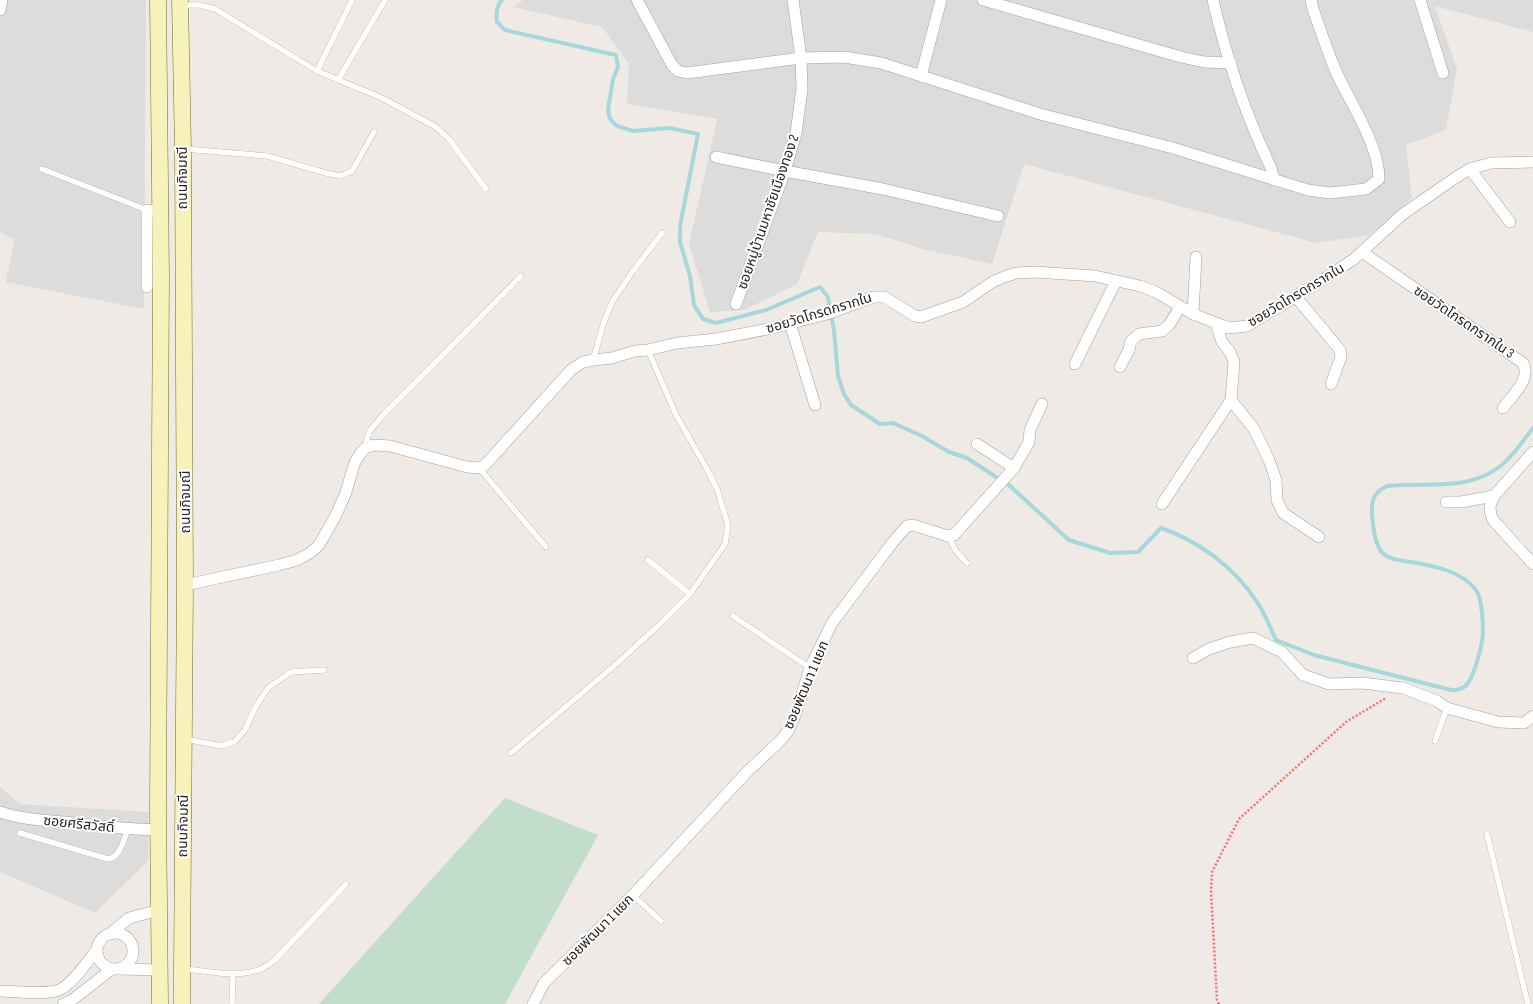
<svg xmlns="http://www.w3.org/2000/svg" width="1533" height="1004" viewBox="0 0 1533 1004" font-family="'Sofia Sans Condensed','Noto Sans Thai',sans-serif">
<rect width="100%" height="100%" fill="#efeae5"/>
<g fill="#dddcdc">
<polygon points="0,0 146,0 144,309 6,282 14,240 0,232"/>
<polygon points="523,0 1533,0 1533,32 1435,6 1457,69 1446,130 1406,145 1412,198 1370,235 1316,243 1024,164 992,264 922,249 876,234 818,232 797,284 744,310 710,312 689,244 717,119 627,104 629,64 602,27 513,7"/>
<polygon points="0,787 20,804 148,812 148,861 95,913 0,872"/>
</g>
<polygon fill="#c3ddcd" points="505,798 598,835 505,1004 319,1004"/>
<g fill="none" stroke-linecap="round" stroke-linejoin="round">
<path stroke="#a7d7db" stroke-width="4" d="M502,0C496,6 496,14 497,22L505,30L616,55L618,67L613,79L608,110L610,119L617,126L633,131L670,128L698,134L680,226V242L690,276L694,305L703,319L716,323L766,310L820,287L828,297L834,330L838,376L844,394L851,405L880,424L893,423L922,436L949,452L967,458L1010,486L1069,540L1110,553L1138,552L1161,528C1199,541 1235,568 1257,602C1265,613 1270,628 1276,640L1314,655L1443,688C1451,690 1456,692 1464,687C1473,682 1482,646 1483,634C1483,624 1482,597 1476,590C1462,572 1438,567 1417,563C1403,560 1387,562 1379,548C1374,539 1373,525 1372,515C1371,500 1374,492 1387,486C1429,482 1476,493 1508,459C1517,450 1525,438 1533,428"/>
<defs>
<g id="lane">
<polyline points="182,5 199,5 215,9 317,71 382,98 436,127 449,139 486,189"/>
<polyline points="317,71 352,0"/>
<polyline points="338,80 385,0"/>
<polyline points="185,149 267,156 326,173 340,176 352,171 374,132"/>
<polyline points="42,169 147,210"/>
<polyline points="593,360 604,322 612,302 633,271 662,233"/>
<polyline points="365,448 369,432 382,416 521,276"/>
<polyline points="479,468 546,547"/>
<polyline points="948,536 956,551 967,563"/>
<polyline points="648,560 690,594"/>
<polyline points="733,616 810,668"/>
<polyline points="185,739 221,746 234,742 245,730 256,706 269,687 291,672 324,670"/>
<polyline points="1435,741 1447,708"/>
<polyline points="511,753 614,666 659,625 690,594 725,544 728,525 717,489 707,469 676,415 648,350"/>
<path d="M20,833L108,859C120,858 124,839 128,829"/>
<polyline points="1487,834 1528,1004"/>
<polyline points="633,895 661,921"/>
<path d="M184,969C209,971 234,978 258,970C264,968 269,964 274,961L346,884"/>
<polyline points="232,1004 233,974"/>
</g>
<g id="street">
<path d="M637,0L672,65L678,71L687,73L801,58L844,57L881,63L1040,114L1173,148L1308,190L1330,193L1366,189L1379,179C1379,146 1352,105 1338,76C1328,54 1321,31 1313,9L1311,0"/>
<polyline points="983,0 1181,57 1204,62 1231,63"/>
<path d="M1213,0C1226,57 1246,115 1271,168L1274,180"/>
<polyline points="1420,0 1443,73"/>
<polyline points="0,10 2,0"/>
<polyline points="921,76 941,0"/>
<polyline points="716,157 785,171 883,189 998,216"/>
<polyline points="1470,169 1510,222"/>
<path d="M1362,252L1523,363C1532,378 1512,396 1503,408"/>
<polyline points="147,287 147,210 160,211"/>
<polyline points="1296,297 1340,350 1341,357 1331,384"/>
<polyline points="736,304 785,171 796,133 802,89 801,58 793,0"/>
<polyline points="1193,314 1196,257"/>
<polyline points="790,323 815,405"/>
<polyline points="1075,364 1116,281"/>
<polyline points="1120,367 1129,350 1131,341 1139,334 1162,331 1169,325 1180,307"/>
<polyline points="1231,400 1254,429 1269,460 1276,480 1277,500 1283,513 1319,537"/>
<polyline points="977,444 1014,468"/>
<path d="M1533,452L1494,496C1489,506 1489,511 1493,520L1533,564"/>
<polyline points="1446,502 1461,502 1494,496"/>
<polyline points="1162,504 1231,400 1234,362 1230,352 1222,342 1216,323"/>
<polyline points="185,585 279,565 297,560 310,553 319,545 335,517 345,495 355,462 360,454 365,448 374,445 390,446 467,467 479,468 485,465 571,370 583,362 593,360 612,358 635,351 648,350 677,343 716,339 768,329 827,314 873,297 884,297 915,316 921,317 963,302 994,281 1004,277 1016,273 1035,272 1095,276 1140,286 1156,292 1193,314 1216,323 1229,328 1247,326 1324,279 1354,259 1403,214 1458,176 1470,169 1491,163 1533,162"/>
<polyline points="1193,658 1209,649 1230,642 1253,638 1282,652 1303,675 1329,684 1362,683 1403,688 1437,701 1447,708 1498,722 1524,723 1533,716"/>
<path d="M0,812C20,819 42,820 64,822C95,826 127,829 159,830"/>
<circle cx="115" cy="951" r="18"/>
<polyline points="110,934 129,918 159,910"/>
<polyline points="118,969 160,970"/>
<path d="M0,991C15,991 49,996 61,989C74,982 87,962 96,951"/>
<polyline points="63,1004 72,1000 112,969"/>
<polyline points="533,1004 544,983 633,895 747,772 781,740 788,731 796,713 810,668 832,623 893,542 907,526 913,525 948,536 954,535 1014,468 1029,442 1030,430 1042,404"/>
</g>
<g id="secondary">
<polyline points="158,0 161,276 158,809 160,1004"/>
<polyline points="180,0 183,149 185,585 182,969 182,1004"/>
</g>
</defs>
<use href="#lane" stroke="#a0a0a0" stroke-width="6"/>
<use href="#street" stroke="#a0a0a0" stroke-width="12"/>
<use href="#secondary" stroke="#736f09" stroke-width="17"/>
<polyline stroke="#f57177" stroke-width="2.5" stroke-dasharray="2 2" stroke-linecap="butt" points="1219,1004 1217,1000 1211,892 1212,872 1239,819 1346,722 1386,698"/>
<use href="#lane" stroke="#fff" stroke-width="5.5"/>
<use href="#street" stroke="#fff" stroke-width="11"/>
<use href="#secondary" stroke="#f7f1bb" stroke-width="16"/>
</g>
<g text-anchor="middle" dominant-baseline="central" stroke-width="4" stroke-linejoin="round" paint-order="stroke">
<g font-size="14" fill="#1f1f1f" stroke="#fff">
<text transform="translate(182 178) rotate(-90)">ถนนกิจมณี</text>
<text transform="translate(768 212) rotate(-71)">ซอยหมู่บ้านมหาชัยเมืองทอง 2</text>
<text transform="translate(1296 295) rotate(-31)">ซอยวัดโกรดกรากใน</text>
<text transform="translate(819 313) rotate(-17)">ซอยวัดโกรดกรากใน</text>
<text transform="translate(1464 322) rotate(34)">ซอยวัดโกรดกรากใน 3</text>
<text transform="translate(185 502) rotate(-90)">ถนนกิจมณี</text>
<text transform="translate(806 685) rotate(-67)">ซอยพัฒนา 1 แยก</text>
<text transform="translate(79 824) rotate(6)">ซอยศรีสวัสดิ์</text>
<text transform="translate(183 826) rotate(-89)">ถนนกิจมณี</text>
<text transform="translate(598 930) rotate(-45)">ซอยพัฒนา 1 แยก</text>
</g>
</g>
</svg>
